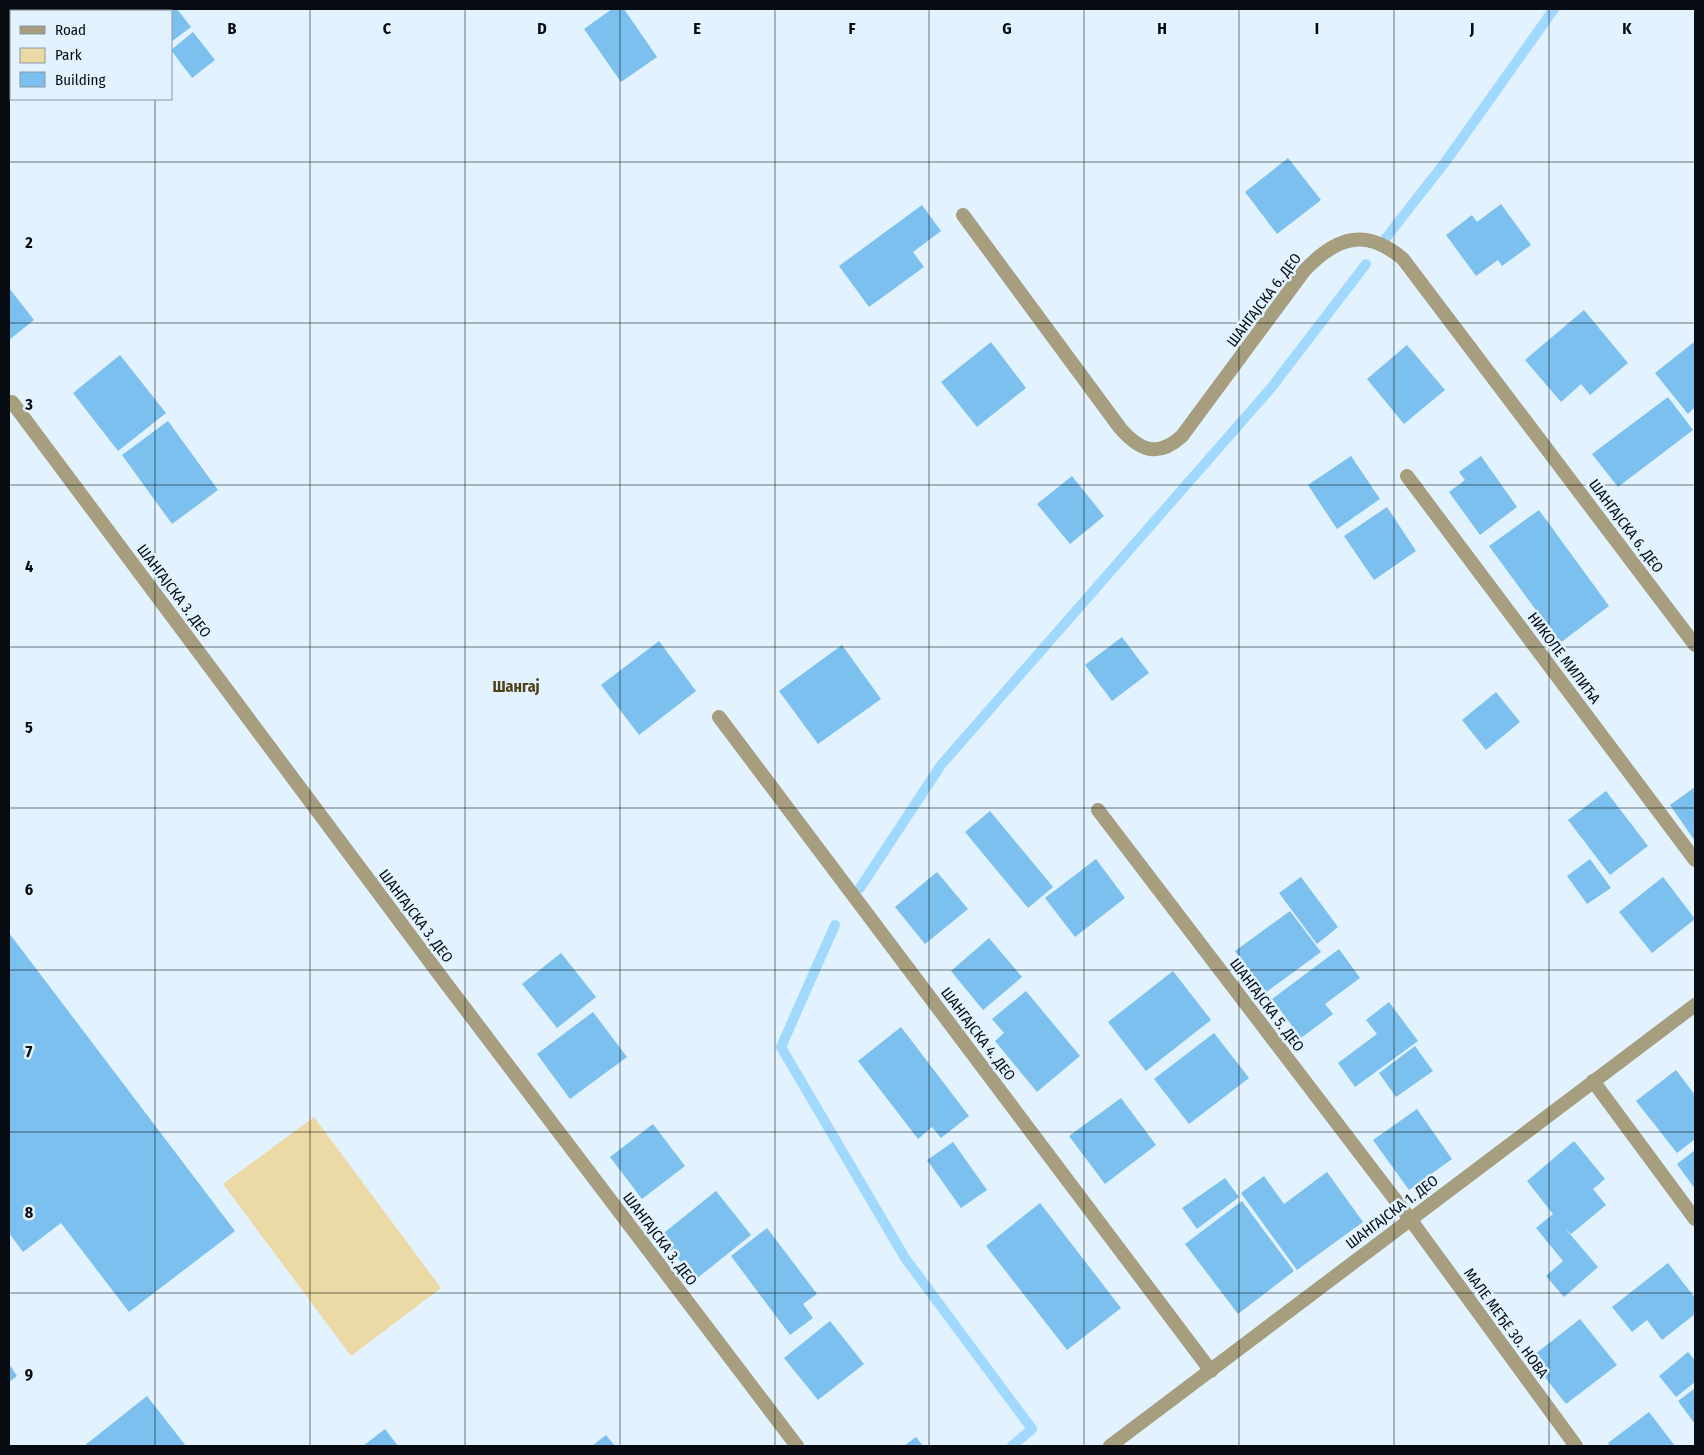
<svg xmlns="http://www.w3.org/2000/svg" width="1704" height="1455" viewBox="0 0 1704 1455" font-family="'Fira Sans Condensed',sans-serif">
<rect width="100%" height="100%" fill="#e2f3ff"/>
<polygon fill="#ebdaa5" points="314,1117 441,1288 351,1356 223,1184"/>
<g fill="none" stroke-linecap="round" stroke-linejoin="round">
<g stroke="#a1d8fd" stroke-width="10">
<polyline points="1382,243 1446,161 1554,9"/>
<polyline points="860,888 941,765 1271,388 1366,264"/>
<polyline points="835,925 781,1047 905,1258 1032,1429 1012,1446"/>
</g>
</g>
<g fill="#7bc0ee">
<polygon points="9,9 14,9 16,11 11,11 11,55 9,52"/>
<polygon points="30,9 52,9 48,11 32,11"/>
<polygon points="140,9 177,9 191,27 171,42 171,11 142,11"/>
<polygon points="612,9 624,9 657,57 621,82 584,29"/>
<polygon points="193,32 215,60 192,78 171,50"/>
<polygon points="1288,158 1321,200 1277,234 1245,192"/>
<polygon points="1501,204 1531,245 1502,266 1498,260 1476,276 1446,235 1472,215 1477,222"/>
<polygon points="922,205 941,231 913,252 924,267 869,307 839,266"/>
<polygon points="9,288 34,320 9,340"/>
<polygon points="1584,310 1628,363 1590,395 1581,384 1561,402 1525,360"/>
<polygon points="991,342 1026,388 977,427 941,382"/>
<polygon points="1694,342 1695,407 1688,414 1655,373"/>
<polygon points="1407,345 1445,390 1404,424 1367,379"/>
<polygon points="120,355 166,413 118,451 73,393"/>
<polygon points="1668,397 1693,430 1618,487 1592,454"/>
<polygon points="168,421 218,490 172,524 122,455"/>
<polygon points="1351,456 1380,499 1337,529 1308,485"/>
<polygon points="1481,456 1517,507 1480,535 1449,492 1465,480 1459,472"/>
<polygon points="1072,476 1104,516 1070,544 1037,504"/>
<polygon points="1387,507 1416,551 1374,580 1344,536"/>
<polygon points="1539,510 1609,606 1560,643 1489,546"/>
<polygon points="1122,637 1149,673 1112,701 1085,665"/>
<polygon points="659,641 696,691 639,735 601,685"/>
<polygon points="842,645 881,699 818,744 779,691"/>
<polygon points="1496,692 1520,722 1486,750 1462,720"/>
<polygon points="1695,787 1695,841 1670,805"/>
<polygon points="1606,791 1648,846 1610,875 1568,820"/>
<polygon points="990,811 1053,887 1028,908 965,832"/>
<polygon points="1096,859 1125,898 1075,937 1045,898"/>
<polygon points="1590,859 1611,888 1587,904 1567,876"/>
<polygon points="937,872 968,909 925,944 895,907"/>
<polygon points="1301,877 1338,927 1317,944 1279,893"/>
<polygon points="1663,877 1695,919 1652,953 1619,912"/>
<polygon points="1290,911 1321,952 1265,993 1235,951"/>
<polygon points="9,933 235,1231 129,1312 61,1223 23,1252 9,1233"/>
<polygon points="989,938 1022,977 983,1010 951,971"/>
<polygon points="1339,949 1360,978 1325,1004 1333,1014 1301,1038 1272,999"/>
<polygon points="561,953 596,997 557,1028 522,984"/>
<polygon points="1173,971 1211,1020 1146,1071 1108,1022"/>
<polygon points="1026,991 1080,1056 1037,1092 995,1041 1004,1033 992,1019"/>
<polygon points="1389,1002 1418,1041 1355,1087 1338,1063 1377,1034 1366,1020"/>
<polygon points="593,1012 627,1057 570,1099 537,1054"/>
<polygon points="901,1027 969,1116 941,1138 932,1127 918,1139 858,1061"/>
<polygon points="1214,1033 1249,1078 1189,1124 1154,1079"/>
<polygon points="1415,1046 1433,1071 1396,1097 1379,1073"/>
<polygon points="1676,1070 1695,1095 1695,1139 1677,1153 1636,1101"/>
<polygon points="1121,1098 1156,1145 1105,1184 1069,1136"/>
<polygon points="1417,1109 1452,1159 1409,1190 1373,1140"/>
<polygon points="653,1124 685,1166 642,1199 610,1157"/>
<polygon points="1574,1141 1605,1179 1593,1189 1606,1205 1571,1234 1564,1227 1598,1267 1564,1297 1546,1276 1563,1261 1536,1228 1553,1214 1527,1181"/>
<polygon points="953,1142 987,1190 961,1208 927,1160"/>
<polygon points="1695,1150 1695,1189 1677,1164"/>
<polygon points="1327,1172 1363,1222 1297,1270 1241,1193 1264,1176 1284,1204"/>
<polygon points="1225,1178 1239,1197 1197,1229 1182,1208"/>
<polygon points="716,1191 751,1235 695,1280 660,1236"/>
<polygon points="1242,1201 1294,1271 1238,1314 1185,1244"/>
<polygon points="1040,1203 1121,1308 1067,1350 986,1246"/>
<polygon points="767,1228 817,1294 803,1304 813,1318 790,1335 731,1256"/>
<polygon points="1668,1263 1695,1298 1695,1314 1662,1340 1647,1320 1632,1332 1612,1307"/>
<polygon points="1580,1319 1617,1365 1566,1404 1530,1358"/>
<polygon points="830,1321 864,1364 818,1400 784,1358"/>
<polygon points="1688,1352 1695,1360 1695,1382 1676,1397 1659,1376"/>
<polygon points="9,1364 17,1376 9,1382"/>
<polygon points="1695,1388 1695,1424 1678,1401"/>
<polygon points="147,1396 186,1446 84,1446"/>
<polygon points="1649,1412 1675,1446 1610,1446 1608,1443"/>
<polygon points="385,1429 398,1446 363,1446"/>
<polygon points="606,1435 615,1446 592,1446"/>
<polygon points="916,1437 923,1446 904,1446"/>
</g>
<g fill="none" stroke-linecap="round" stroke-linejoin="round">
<g stroke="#a79d7f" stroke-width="14">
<path d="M963,215L1120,428C1140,451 1158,458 1182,436L1304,271C1336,237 1365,227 1403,259L1695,645"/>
<polyline points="12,402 448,986 797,1446"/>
<polyline points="1407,476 1695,860"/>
<polyline points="719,717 1211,1371"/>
<polyline points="1098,810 1410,1219 1576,1446"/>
<polyline points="1593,1081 1695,1219"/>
<polyline points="1110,1446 1695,1005"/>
</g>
</g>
<path fill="none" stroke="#060c11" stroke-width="1" stroke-opacity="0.55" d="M155,9V11M310,9V1446M465,9V1446M620,9V1446M775,9V1446M929,9V1446M1084,9V1446M1239,9V1446M1394,9V1446M1549,9V1446M155,99V1446M9,162H1695M9,323H1695M9,485H1695M9,647H1695M9,808H1695M9,970H1695M9,1132H1695M9,1293H1695"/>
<g text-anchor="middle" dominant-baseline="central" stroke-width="5" stroke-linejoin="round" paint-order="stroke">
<g font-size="15" fill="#060c11" stroke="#e2f3ff">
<text transform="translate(1264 300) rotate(-53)">ШАНГАЈСКА 6. ДЕО</text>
<text transform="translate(1626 526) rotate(53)">ШАНГАЈСКА 6. ДЕО</text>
<text transform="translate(174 591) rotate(53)">ШАНГАЈСКА 3. ДЕО</text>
<text transform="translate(1564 658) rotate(53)">НИКОЛЕ МИЛИЋА</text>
<text transform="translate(416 916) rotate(53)">ШАНГАЈСКА 3. ДЕО</text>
<text transform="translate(1267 1005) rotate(53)">ШАНГАЈСКА 5. ДЕО</text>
<text transform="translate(978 1034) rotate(53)">ШАНГАЈСКА 4. ДЕО</text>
<text transform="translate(1392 1212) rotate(-37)">ШАНГАЈСКА 1. ДЕО</text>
<text transform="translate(660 1239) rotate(53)">ШАНГАЈСКА 3. ДЕО</text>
<text transform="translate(1506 1323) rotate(54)">МАЛЕ МЕЂЕ 30. НОВА</text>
</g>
<g font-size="16" font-weight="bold" fill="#4e4118" stroke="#e2f3ff">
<text x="516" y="686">Шангај</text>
</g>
</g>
<g font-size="16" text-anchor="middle" font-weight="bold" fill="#060c11" stroke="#e2f3ff" stroke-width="5" stroke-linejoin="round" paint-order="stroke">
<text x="232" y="34">B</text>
<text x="387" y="34">C</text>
<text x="542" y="34">D</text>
<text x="697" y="34">E</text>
<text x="852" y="34">F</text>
<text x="1007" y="34">G</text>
<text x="1162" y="34">H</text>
<text x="1317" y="34">I</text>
<text x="1472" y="34">J</text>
<text x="1627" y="34">K</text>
<text x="29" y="248">2</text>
<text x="29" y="410">3</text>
<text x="29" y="572">4</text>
<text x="29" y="733">5</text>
<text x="29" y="895">6</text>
<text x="29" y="1057">7</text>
<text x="29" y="1218">8</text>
<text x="29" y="1380">9</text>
</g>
<rect width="1704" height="1455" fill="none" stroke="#060c11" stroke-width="20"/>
<rect x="10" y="10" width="162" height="90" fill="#e2f3ff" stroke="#8a97a0"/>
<rect x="20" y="26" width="25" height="8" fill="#a79d7f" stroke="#8a97a0"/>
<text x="55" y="35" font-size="15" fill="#060c11">Road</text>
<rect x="20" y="48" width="25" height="15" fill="#ebdaa5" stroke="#8a97a0"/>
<text x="55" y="60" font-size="15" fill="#060c11">Park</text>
<rect x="20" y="72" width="25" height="15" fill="#7bc0ee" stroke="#8a97a0"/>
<text x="55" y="85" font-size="15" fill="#060c11">Building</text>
</svg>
